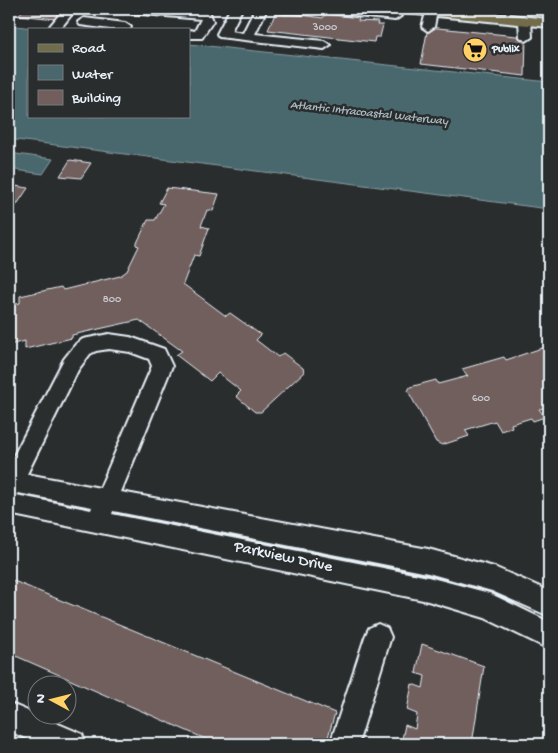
<svg xmlns="http://www.w3.org/2000/svg" width="558" height="753" viewBox="0 0 558 753" font-family="'Gochi Hand',sans-serif">
<rect width="100%" height="100%" fill="#2a2d2e"/>
<filter id="ink" filterUnits="userSpaceOnUse"><feTurbulence type="fractalNoise" baseFrequency=".02" numOctaves="2"/><feDisplacementMap in="SourceGraphic" scale="10" xChannelSelector="R" yChannelSelector="G"/><feConvolveMatrix kernelMatrix="1 2 1 2 8 2 1 2 1" color-interpolation-filters="sRGB"/></filter>
<g filter="url(#ink)">
<g fill="#4a676d" stroke="#899ea5">
<polygon points="9,25 40,29 29,29 29,116 189,116 189,44 549,82 549,209 9,139"/>
<polygon points="9,153 53,159 43,174 9,169"/>
</g>
<g fill="#715e5d" stroke="#e8f1f8">
<polygon points="25,9 65,9 56,19 18,15"/>
<polygon points="288,13 323,18 325,14 359,17 358,21 378,22 377,25 383,25 380,37 375,37 374,42 268,30 275,14 288,15"/>
<polygon points="428,27 526,37 525,76 421,64"/>
<polygon points="70,160 91,163 81,178 60,176"/>
<polygon points="9,185 28,188 12,212 9,212"/>
<polygon points="167,188 219,194 213,211 207,210 201,226 209,228 199,256 194,255 183,284 226,316 230,313 261,335 256,340 278,357 283,353 303,368 304,372 261,412 255,412 236,396 241,391 218,373 210,381 176,355 182,351 139,320 72,335 72,338 25,349 25,341 9,345 9,306 20,303 20,296 61,287 63,290 120,276 127,271 139,246 136,245 148,220 155,220 164,204 159,203"/>
<polygon points="542,348 544,350 549,348 549,407 539,409 545,417 533,421 531,418 511,424 512,427 501,431 495,421 465,430 469,436 442,445 436,442 408,391 410,387 436,380 438,384 468,376 462,369 504,357 506,360"/>
<polygon points="9,579 335,713 326,744 217,744 9,653"/>
<polygon points="422,644 484,666 472,744 401,744 405,725 415,729 417,714 407,710 412,684 423,688 425,676 416,673"/>
</g>
<g fill="none" stroke-linecap="round" stroke-linejoin="round">
<defs>
<g id="minor">
<polygon points="64,9 76,9 60,29 52,29 50,26"/>
<polygon points="125,9 166,9 206,12 210,13 213,21 202,38 189,38 189,30 195,31 201,19 131,13"/>
<polygon points="230,9 242,9 231,31 243,33 255,9 267,9 255,34 324,41 330,45 324,49 219,37 217,34"/>
<path d="M279,9C297,8 391,6 401,16L395,20L318,12L303,14L285,13Z"/>
<polygon points="427,9 435,9 437,11 434,27 428,31 422,27"/>
<polygon points="525,17 531,21 532,37 526,41 520,37 519,21"/>
<polygon points="84,18 125,23 131,27 130,29 110,29 80,25 78,22"/>
<path d="M109,334L130,337L164,349L172,366L121,492L428,549L494,567L549,591V616L492,591L428,573L113,511L112,514L428,577L489,593L549,622V649L485,618L428,601L9,514V465L64,359L76,344L83,339ZM109,349L130,352L149,359L152,366L100,488L27,474L78,370L90,354L96,351ZM18,493L92,507L91,510L16,495Z"/>
<polygon points="378,624 387,628 391,637 358,744 330,744 365,637 369,628"/>
<polygon points="9,703 82,734 86,744 39,744 9,731"/>
</g>
<polygon id="major" points="399,9 449,9 549,19 549,27 406,13 401,12"/>
</defs>
<use href="#minor" stroke="#e8f1f8" stroke-width="4"/>
<use href="#major" stroke="#e8f1f8" stroke-width="4"/>
<use href="#minor" fill="#2a2d2e" fill-rule="evenodd"/>
<use href="#major" fill="#726c4b" fill-rule="evenodd"/>
</g>
</g>
<defs>
<symbol id="supermarket-disc" viewBox="-11 -11 22 22"><circle r="9.5" fill="#ffd166" stroke="#2a2d2e"/><path d="M-6-5.5h2.5l.6 2H6L4.5 2H-2.5L-4.4-4H-6ZM-1.5 3.2a1.3 1.3 0 1 0 .1 0ZM3 3.2a1.3 1.3 0 1 0 .1 0Z" fill="#111"/></symbol>
</defs>
<g fill-rule="evenodd">
<use href="#supermarket-disc" x="461" y="36" width="28" height="28"/>
</g>
<g text-anchor="middle" dominant-baseline="central" stroke-width="5" stroke-linejoin="round" paint-order="stroke">
<g font-size="11" fill="#caccd1">
<text x="325" y="28">3000</text>
<text x="112" y="300">800</text>
<text x="481" y="399">600</text>
</g>
<g font-size="11" font-weight="bold" fill="#e8f1f8" stroke="#2a2d2e" text-anchor="start">
<text x="492" y="50">Publix</text>
</g>
<g font-size="12" font-style="italic" fill="#a9bac0" stroke="#2a2d2e">
<text transform="translate(369 114) rotate(6)">Atlantic Intracoastal Waterway</text>
</g>
<g font-size="16" fill="#e8f1f8" stroke="#2a2d2e">
<text transform="translate(283 558) rotate(12)">Parkview Drive</text>
</g>
</g>
<rect width="558" height="753" fill="none" stroke="#2a2d2e" stroke-width="30"/>
<rect x="15" y="15" width="528" height="723" fill="none" stroke="#e8f1f8" stroke-width="2" filter="url(#ink)"/>
<rect x="28" y="28" width="162" height="90" fill="#2a2d2e" stroke="#767b7f"/>
<rect x="38" y="44" width="25" height="8" fill="#726c4b" stroke="#767b7f"/>
<text x="72" y="52" font-size="15" fill="#e8f1f8">Road</text>
<rect x="38" y="65" width="25" height="15" fill="#4a676d" stroke="#767b7f"/>
<text x="72" y="78" font-size="15" fill="#e8f1f8">Water</text>
<rect x="38" y="90" width="25" height="15" fill="#715e5d" stroke="#767b7f"/>
<text x="72" y="102" font-size="15" fill="#e8f1f8">Building</text>
<g transform="translate(52 700) rotate(277)"><circle r="24" fill="#2a2d2e" stroke="#767b7f"/>
<path d="M0-4L9 19L0 12L-9 19Z" fill="#ffd166"/>
<text y="-8" font-size="14" font-weight="bold" text-anchor="middle" fill="#e8f1f8">N</text>
</g>
</svg>
